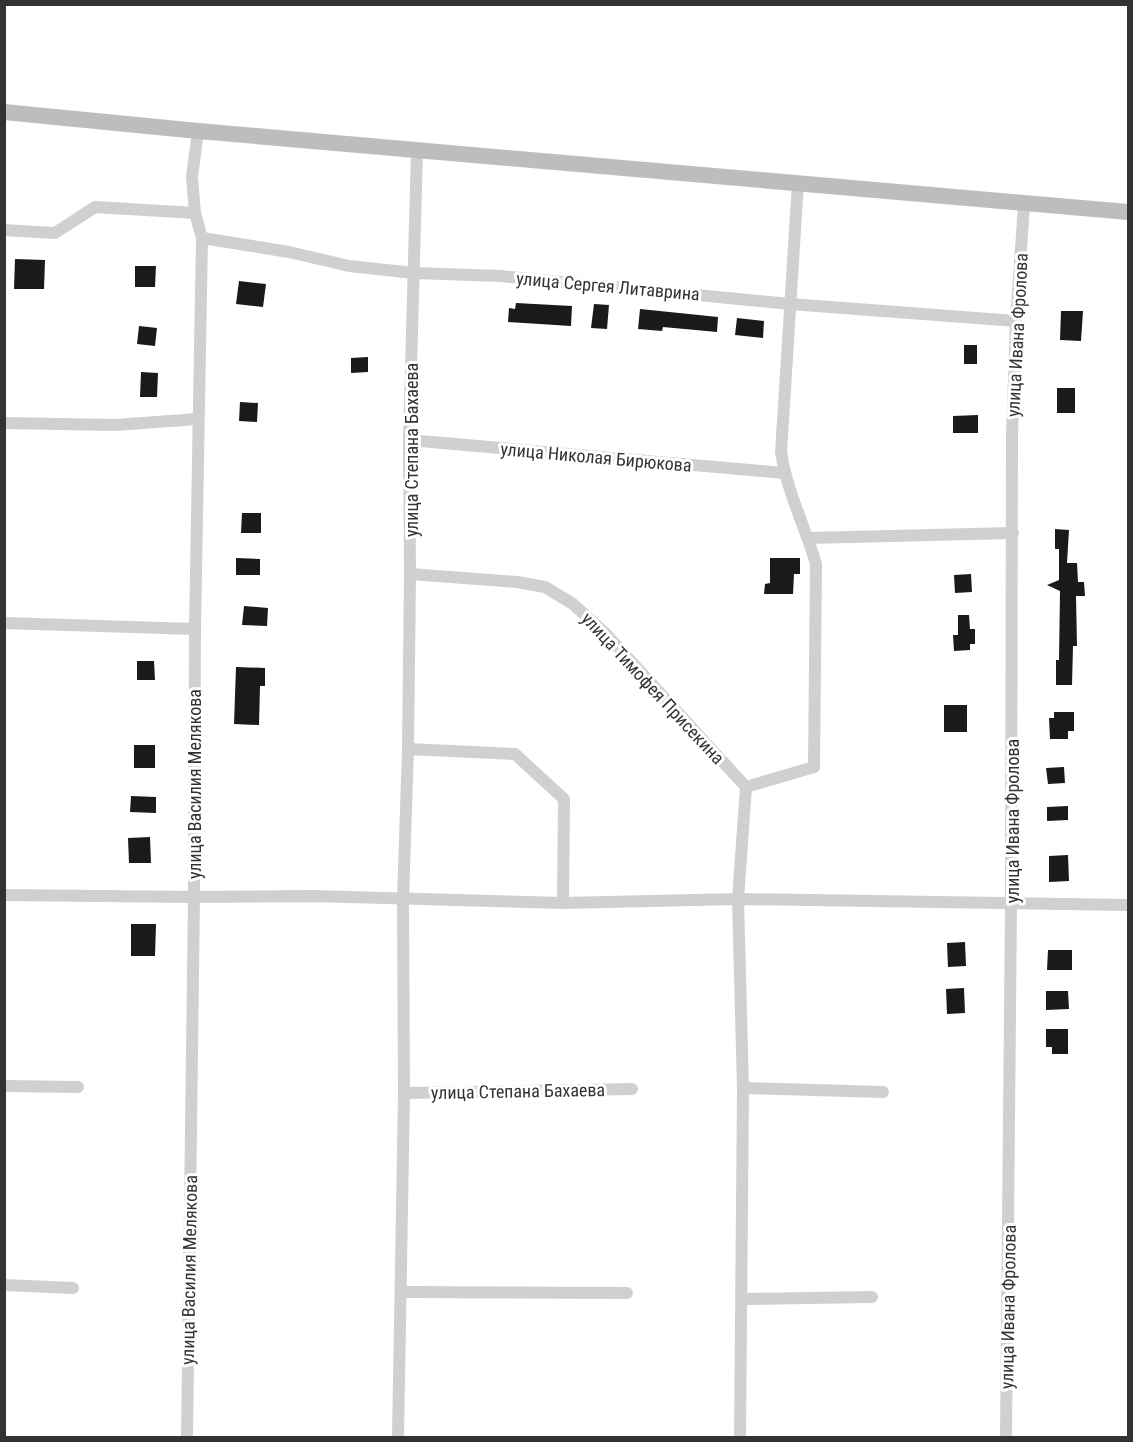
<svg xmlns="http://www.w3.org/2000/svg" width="1133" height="1442" viewBox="0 0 1133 1442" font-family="'Roboto Condensed',sans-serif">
<rect width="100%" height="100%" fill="#fff"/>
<g fill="#1a1a1a">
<polygon points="15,259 45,260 44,289 14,289"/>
<polygon points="135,266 156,266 155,287 135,287"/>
<polygon points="239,281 266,284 263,307 236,304"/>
<polygon points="516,303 572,306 571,326 508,322 509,308 515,309"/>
<polygon points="594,304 609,305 607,329 591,328"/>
<polygon points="640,309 718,317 717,332 663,327 662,331 638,329"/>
<polygon points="1061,311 1083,311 1081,341 1060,340"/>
<polygon points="737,318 764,321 763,338 735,335"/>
<polygon points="139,326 157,328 155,346 137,344"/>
<rect x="964" y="345" width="13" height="19"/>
<polygon points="368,357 368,372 351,373 351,358"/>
<polygon points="141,372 158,373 157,397 140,397"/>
<rect x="1057" y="388" width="18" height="25"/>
<polygon points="240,402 258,403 257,422 239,421"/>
<polygon points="978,415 978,433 953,433 953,416"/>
<polygon points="242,513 261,513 261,533 241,533"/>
<polygon points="1055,529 1069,530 1067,563 1077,563 1078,582 1084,582 1085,596 1076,596 1077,646 1073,646 1072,685 1056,685 1056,660 1059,660 1060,591 1047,585 1059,580 1059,549 1055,549"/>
<polygon points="236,558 260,559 260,575 236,575"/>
<polygon points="770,558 800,558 800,574 794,574 793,594 764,594 765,584 770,583"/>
<polygon points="971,574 972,592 955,593 954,575"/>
<polygon points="244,606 268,608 267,626 242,625"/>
<polygon points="958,615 969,615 970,629 975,629 975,644 970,644 970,650 954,651 953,635 958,635"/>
<polygon points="137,661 154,661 155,680 137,680"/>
<polygon points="236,667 265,668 265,686 260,686 259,725 234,724"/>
<rect x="944" y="705" width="23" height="27"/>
<polygon points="1054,712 1074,712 1074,731 1068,731 1068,739 1050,739 1049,718 1054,718"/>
<rect x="134" y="745" width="21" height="23"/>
<polygon points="1064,767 1065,783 1048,784 1046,768"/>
<polygon points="131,796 156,797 156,813 130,812"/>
<polygon points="1068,806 1068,820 1047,821 1047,807"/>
<polygon points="150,837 151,863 129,863 128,838"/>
<polygon points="1068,855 1069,881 1049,882 1049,856"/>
<polygon points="131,924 156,924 155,956 131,956"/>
<polygon points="965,942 966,966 948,967 947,943"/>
<polygon points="1048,950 1072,950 1072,970 1047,970"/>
<polygon points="964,988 965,1013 947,1014 946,989"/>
<polygon points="1046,991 1068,991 1069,1009 1046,1010"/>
<polygon points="1046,1029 1068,1029 1068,1054 1052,1054 1052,1047 1046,1047"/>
</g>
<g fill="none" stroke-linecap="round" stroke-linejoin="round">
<g stroke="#d0d0d0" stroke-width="12">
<polyline points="4,230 55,233 95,207 195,213"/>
<polyline points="202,238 289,252 349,266 414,273 500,276 790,304 1016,321"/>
<polyline points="4,423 115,425 198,419"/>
<polyline points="409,440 784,473"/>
<polyline points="809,538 1013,533"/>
<polyline points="410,574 517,582 545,587 573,604 607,635 746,787 738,899 743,1088 740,1438"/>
<polyline points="4,623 195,629"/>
<polyline points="408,749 515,754 564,799 563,903"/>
<path d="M746,787L814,767L816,564C805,526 787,492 781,452L798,183"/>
<polyline points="4,895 194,897 313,896 563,903 738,899 1128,905"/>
<polyline points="4,1086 78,1087"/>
<polyline points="743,1088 883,1092"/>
<polyline points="404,1093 632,1089"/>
<polyline points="4,1285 73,1288"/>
<polyline points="401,1292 627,1293"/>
<polyline points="742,1299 872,1297"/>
<polyline points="187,1438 194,897 195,629 202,238 195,213 192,177 198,131"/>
<polyline points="398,1438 404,1093 403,899 408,749 410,574 409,440 417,150"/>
<polyline points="1006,1438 1011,905 1012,436 1016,321 1024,205"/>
</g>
<polyline stroke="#bdbdbd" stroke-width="16" points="4,112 198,131 1128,212"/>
</g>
<g text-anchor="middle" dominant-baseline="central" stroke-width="6" stroke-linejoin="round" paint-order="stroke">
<g font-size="18" fill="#333" stroke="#fff">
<text transform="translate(608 286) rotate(5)">улица Сергея Литаврина</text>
<text transform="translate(1017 335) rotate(-87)">улица Ивана Фролова</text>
<text transform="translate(411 450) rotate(-90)">улица Степана Бахаева</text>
<text transform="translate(596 457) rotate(5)">улица Николая Бирюкова</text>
<text transform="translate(653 688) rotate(47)">улица Тимофея Присекина</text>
<text transform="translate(194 784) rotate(-90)">улица Василия Мелякова</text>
<text transform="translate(1012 821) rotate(-90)">улица Ивана Фролова</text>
<text transform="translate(518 1091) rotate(-1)">улица Степана Бахаева</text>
<text transform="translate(189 1270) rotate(-89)">улица Василия Мелякова</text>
<text transform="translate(1008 1307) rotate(-89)">улица Ивана Фролова</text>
</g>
</g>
<rect width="1133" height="1442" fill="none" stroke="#333333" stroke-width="12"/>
</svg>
